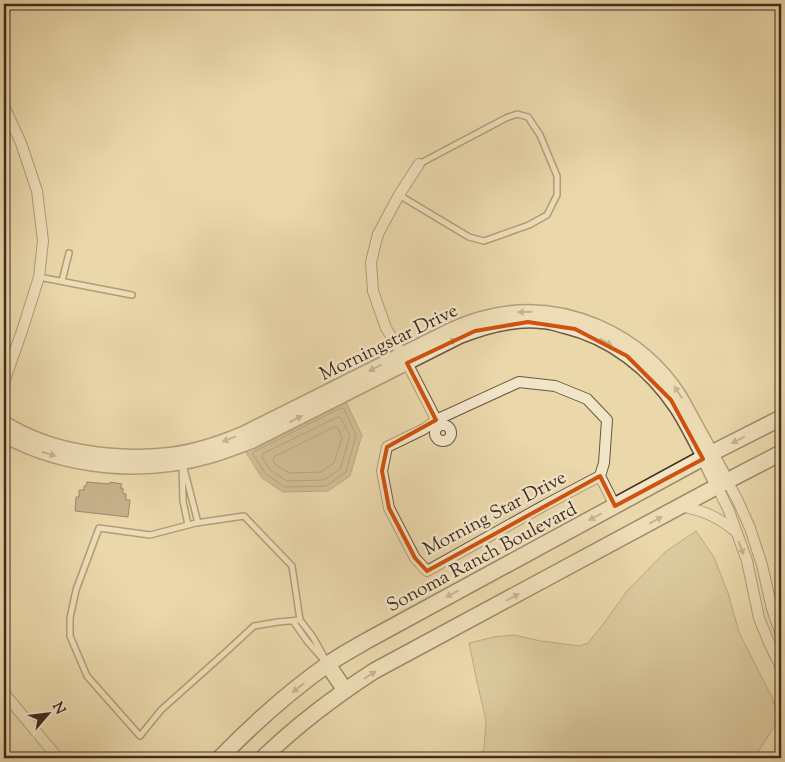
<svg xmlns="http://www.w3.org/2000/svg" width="785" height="762" font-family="'Sorts Mill Goudy',serif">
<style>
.green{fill:#cdba92;stroke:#887358}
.water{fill:#b19d7a;stroke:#857055}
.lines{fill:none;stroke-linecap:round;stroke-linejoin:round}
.shore{stroke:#7a644c;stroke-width:1}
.building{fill:#998567;stroke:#422c1e}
.service-casing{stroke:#6c5741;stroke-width:8}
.minor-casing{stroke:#6c5741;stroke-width:12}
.tertiary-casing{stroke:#6c5741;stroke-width:15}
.secondary-casing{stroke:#422c1e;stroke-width:18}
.service{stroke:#f1e5c8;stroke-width:5}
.minor{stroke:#f1e5c8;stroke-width:10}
.tertiary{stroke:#f1e5c8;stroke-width:12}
.secondary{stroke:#f1e5c8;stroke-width:15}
.oneway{fill:#9a8873}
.marked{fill:none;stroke:#cf520f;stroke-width:4;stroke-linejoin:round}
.labels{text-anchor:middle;stroke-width:5;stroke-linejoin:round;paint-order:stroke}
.street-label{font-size:19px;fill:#422c1e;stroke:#f1e5c8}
</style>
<rect width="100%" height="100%" fill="#ead7aa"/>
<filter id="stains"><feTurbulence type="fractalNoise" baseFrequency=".004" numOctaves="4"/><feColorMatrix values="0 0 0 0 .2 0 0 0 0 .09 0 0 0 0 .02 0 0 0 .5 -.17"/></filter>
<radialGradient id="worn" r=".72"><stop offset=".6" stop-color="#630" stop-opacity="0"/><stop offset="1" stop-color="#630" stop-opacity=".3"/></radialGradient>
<!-- green -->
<path class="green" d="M696 531 714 557 728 593 739 632 757 668 772 697 775 707 777 717 776 724 754 758H478L484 749 486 720 477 682 469 643 494 637 514 635 541 641 580 646 588 643 604 623 627 591 665 552Z"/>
<!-- water -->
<path class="water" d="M345 400 362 435 350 476 328 491 283 492 262 478 245 451Z"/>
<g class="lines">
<!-- shore -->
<path class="shore" d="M341 408 344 409 356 435 346 472 326 486 285 487 266 474 253 455 254 452Z
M338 417 341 418 350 436 340 469 324 480 287 481 270 470 262 457 263 454Z
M335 427 338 428 342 437 334 463 321 472 289 473 276 465 273 460 274 457Z"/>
</g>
<!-- building -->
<path class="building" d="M87 482 110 484V482L122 484 120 488H123V493L126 494V500H130L128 517 75 511 76 497H79V490H84V486H86Z"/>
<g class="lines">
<!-- service casing -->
<g class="service-casing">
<path id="service" d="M399 195 469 237 484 241 529 225 547 215 557 195V176L540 135 528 117 517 114 506 118 419 164
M39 277 132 295
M62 281 69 253
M182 464 183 501 188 525
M184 468 198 523
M300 620 278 622 254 626 227 651 161 710 140 736 87 676 70 636V618L76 590 99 528 150 535 196 523 244 516 292 566 300 620 313 637 327 662
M293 621 307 641 323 659
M779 758 781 750"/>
</g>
<!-- minor casing -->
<g class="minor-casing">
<path id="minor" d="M4 106 21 143 37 191 43 241 39 277 22 331 4 382
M419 164 399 195 378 234 371 262 373 291 386 328 407 363 439 425
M519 382 555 386 587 399 607 420 604 463 600 476 545 505 427 571 415 558 389 508 382 471 387 447 424 429 436 420Z
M435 433a8 8 0 1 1 16 0a8 8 0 1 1-16 0Z
M600 476 615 506
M727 481 737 499 750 528 762 565 772 609 781 635
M717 486 729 511 747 561 759 618 770 645 781 667
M681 506C704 511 716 516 734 530
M4 693 58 758"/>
</g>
<!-- tertiary casing -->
<g class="tertiary-casing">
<path id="tertiary" d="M4 422C51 452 115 460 170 454 195 451 219 443 243 433L449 330C462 324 475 319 489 316 563 298 641 334 681 397L727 481
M4 436C65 469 142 476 209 457 223 453 238 447 252 442L460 337C485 327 515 319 542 322 550 322 557 325 565 327 611 338 650 369 676 408 692 433 704 460 717 486"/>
</g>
<!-- secondary casing -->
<g class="secondary-casing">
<path id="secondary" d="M328 665 345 690
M220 758C254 723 291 690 331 662 343 654 356 647 368 640L712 453 781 418
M263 758C297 725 334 697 374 671L727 481 781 453"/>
</g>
<!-- service -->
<use href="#service" class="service"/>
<!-- minor -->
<use href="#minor" class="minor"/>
<!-- tertiary -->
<use href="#tertiary" class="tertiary"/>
<!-- secondary -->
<use href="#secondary" class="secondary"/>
</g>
<!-- one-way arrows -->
<defs><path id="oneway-solid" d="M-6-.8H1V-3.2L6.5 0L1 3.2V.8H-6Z" transform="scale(1.25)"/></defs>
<g class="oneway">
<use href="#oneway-solid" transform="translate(525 312) rotate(179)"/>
<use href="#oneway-solid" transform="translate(450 342) rotate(-27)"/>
<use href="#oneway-solid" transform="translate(606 342) rotate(30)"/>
<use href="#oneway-solid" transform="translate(375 368) rotate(153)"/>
<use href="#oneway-solid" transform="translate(678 392) rotate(-123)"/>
<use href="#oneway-solid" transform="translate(296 419) rotate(-27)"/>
<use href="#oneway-solid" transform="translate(229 439) rotate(159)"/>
<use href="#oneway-solid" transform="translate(738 440) rotate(153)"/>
<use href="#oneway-solid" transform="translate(49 454) rotate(17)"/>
<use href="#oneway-solid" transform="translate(595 517) rotate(152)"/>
<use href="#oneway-solid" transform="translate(656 520) rotate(-28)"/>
<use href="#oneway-solid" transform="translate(741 548) rotate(69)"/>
<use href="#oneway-solid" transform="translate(452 594) rotate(152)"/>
<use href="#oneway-solid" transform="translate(513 597) rotate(-28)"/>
<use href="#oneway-solid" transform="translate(370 675) rotate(-32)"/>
<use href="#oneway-solid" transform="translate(298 688) rotate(142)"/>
</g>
<!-- marked area -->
<path d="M0 0H785V762H0ZM528 322 575 329 627 356 671 400 703 459 615 506 600 476 427 571 415 558 389 508 382 471 387 447 436 420 407 363 475 331Z" fill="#ead7aa" fill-opacity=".55" fill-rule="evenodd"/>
<path class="marked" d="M528 322 575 329 627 356 671 400 703 459 615 506 600 476 427 571 415 558 389 508 382 471 387 447 436 420 407 363 475 331Z"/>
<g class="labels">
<!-- street labels -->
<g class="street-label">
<text transform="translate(388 341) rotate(-26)" y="7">Morningstar Drive</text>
<text transform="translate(494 512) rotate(-28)" y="7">Morning Star Drive</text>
<text transform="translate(481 556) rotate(-28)" y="7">Sonoma Ranch Boulevard</text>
</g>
</g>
<!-- margin -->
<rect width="785" height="762" fill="none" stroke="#ead7aa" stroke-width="20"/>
<rect x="5" y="5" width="775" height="752" fill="none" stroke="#422c1e" stroke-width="2.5"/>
<rect x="10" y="10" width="765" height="742" fill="none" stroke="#422c1e"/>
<!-- north arrow -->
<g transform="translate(48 714) rotate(62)" stroke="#f1e5c8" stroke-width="4" paint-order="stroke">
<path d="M0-4L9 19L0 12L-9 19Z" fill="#422c1e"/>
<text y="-8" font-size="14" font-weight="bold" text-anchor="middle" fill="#422c1e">N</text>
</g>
<rect width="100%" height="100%" filter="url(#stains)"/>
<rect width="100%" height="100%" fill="url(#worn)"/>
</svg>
